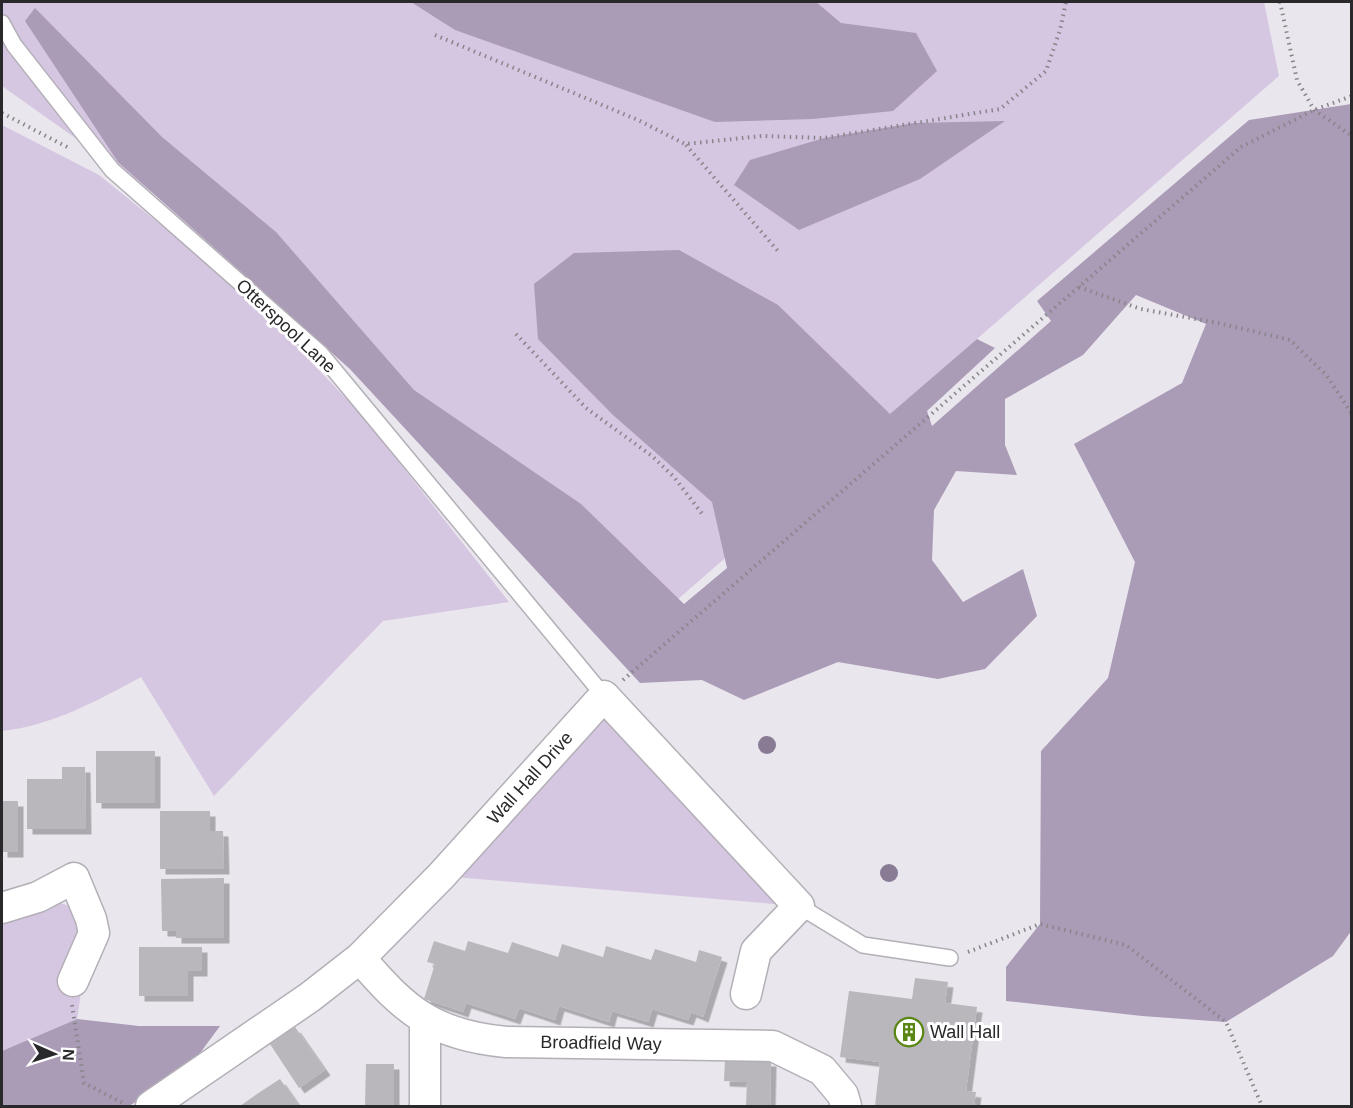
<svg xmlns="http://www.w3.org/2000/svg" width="1353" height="1108" font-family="Helvetica,sans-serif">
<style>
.green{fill:#d5c6e2}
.forest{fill:#aa9bb7}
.building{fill:#b9b6bc;filter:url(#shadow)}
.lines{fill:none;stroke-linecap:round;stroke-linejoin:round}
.lane-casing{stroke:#b3afb6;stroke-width:18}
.street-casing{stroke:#b3afb6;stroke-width:33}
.path{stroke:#88868a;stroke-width:4;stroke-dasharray:1.5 4.5;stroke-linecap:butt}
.lane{stroke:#fff;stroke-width:15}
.street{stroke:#fff;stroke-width:30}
.tree{fill:#8a7b94}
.labels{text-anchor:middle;stroke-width:6;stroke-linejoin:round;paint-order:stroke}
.street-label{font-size:18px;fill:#29282a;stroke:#fff}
.poi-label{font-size:18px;fill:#29282a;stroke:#fff;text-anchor:start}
</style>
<defs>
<filter id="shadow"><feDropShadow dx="5.5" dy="5.5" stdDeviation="0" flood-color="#0004"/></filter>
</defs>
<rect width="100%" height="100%" fill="#eae6ed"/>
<!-- green -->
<path class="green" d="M2 2H1264L1279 76 616 653 350 369 157 196 2 86Z
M2 125 99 175 243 291 361 414 509 602 383 621 214 796 141 677C97 701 51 726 2 731Z
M604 696 799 906 455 877Z
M50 902C62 902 75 906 80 920 88 937 81 999 77 1019L2 1051V920Z"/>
<!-- forest -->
<path class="forest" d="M411 2H816L841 23 916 33 937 71 893 111 813 119 715 122 455 30Z
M35 8 162 137 276 232 414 390 581 504 684 604 727 568 712 502 613 415 538 339 534 284 574 253 679 250 778 305 890 414 977 339 995 348 927 411 932 426 1051 321 1037 301 1249 120 1351 104 1352 930 1333 956 1226 1022 1142 1016 1006 1001V967L1040 924 1041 751 1108 678 1135 562 1074 444 1182 383 1206 324 1136 295 1083 355 1005 399V445L1017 475 956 471 934 510 932 560 963 602 1023 569 1037 616 985 669 938 679 838 662 744 700 702 680 640 683 350 369 118 162 25 21Z
M1005 121 920 179 799 230 734 185 750 160 824 138 914 123Z
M77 1019 139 1026H220L189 1068 129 1106H2V1051Z"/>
<!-- building -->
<path class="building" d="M96 751H155V803H96Z
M62 767H85L86 829H27V779H62Z
M2 801H18V852H2Z
M160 811H210V831H223L224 869H160Z
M224 878V938H176V931H162L161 879Z
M434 941 465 951 468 941 508 953 512 942 558 957 562 944 603 957 606 946 651 960 655 949 696 962 699 950 722 957 703 1017 691 1012 688 1020 652 1009 648 1022 612 1011 609 1022 559 1006 555 1020 519 1008 515 1019 466 1003 463 1012 424 999 435 964 427 962Z
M139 947H202V971H188V996H139Z
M915 978 948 982 945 1003 977 1007 966 1091 976 1092 974 1106H875L880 1062 840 1057 849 991 912 999Z
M295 1027 325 1070 299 1088 270 1044Z
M725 1060 771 1061 770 1106H746L747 1082 724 1081Z
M366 1064H394V1106H365Z
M280 1079 299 1106H240L260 1092Z"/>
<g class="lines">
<!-- lane casing -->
<g class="lane-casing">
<path id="lane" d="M2 23 14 45 112 170 321 354 604 696
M799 906 863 945 950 958"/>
</g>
<!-- street casing -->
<g class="street-casing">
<path id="street" d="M2 908 38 897 74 878 91 919 94 933 73 981
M360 958C406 1012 434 1035 506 1042L773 1046 822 1070 843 1095 846 1106
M151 1106 310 997 360 958 441 876 604 696 799 906 756 951 746 994
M425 1106V1021"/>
</g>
<!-- path -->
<path class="path" d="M1280 2 1297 80 1314 110 1352 136
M435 35 638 120 685 144 762 136 824 138 1000 109 1046 71 1060 30 1066 2
M2 113 69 148
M686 145 778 251
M1079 287 1141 309 1218 323 1290 340 1327 376 1352 414
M516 334 586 408 652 456 674 477 703 515
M623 680 1241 147 1314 110 1352 96
M968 952 1040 924 1126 945 1226 1022 1262 1106
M72 1005 84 1083 125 1104"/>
<!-- lane -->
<use href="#lane" class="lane"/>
<!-- street -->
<use href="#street" class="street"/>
</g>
<!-- trees -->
<g class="tree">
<circle cx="767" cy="745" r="9"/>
<circle cx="889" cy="873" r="9"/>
</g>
<!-- icons -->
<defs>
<g id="building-ring" transform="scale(1.5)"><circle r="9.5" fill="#fff" stroke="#598511" stroke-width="1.5"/><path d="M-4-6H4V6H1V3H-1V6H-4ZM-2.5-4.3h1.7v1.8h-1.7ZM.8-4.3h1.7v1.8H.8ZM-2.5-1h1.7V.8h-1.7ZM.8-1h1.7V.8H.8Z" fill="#598511"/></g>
</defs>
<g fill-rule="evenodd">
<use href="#building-ring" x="909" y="1032"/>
</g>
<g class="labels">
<!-- street labels -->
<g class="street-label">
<text transform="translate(286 326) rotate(43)" y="6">Otterspool Lane</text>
<text transform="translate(530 778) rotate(-48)" y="6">Wall Hall Drive</text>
<text transform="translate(601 1043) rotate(1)" y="6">Broadfield Way</text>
</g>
<!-- poi labels -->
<g class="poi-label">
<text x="930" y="1038">Wall Hall</text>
</g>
</g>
<!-- border -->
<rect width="1353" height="1108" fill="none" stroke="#29282a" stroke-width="6"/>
<!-- north arrow -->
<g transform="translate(54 1054) rotate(93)" stroke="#ffffff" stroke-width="4.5" paint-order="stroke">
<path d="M0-4.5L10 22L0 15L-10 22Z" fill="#29282a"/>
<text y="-9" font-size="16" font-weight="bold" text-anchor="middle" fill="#29282a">N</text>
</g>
</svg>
